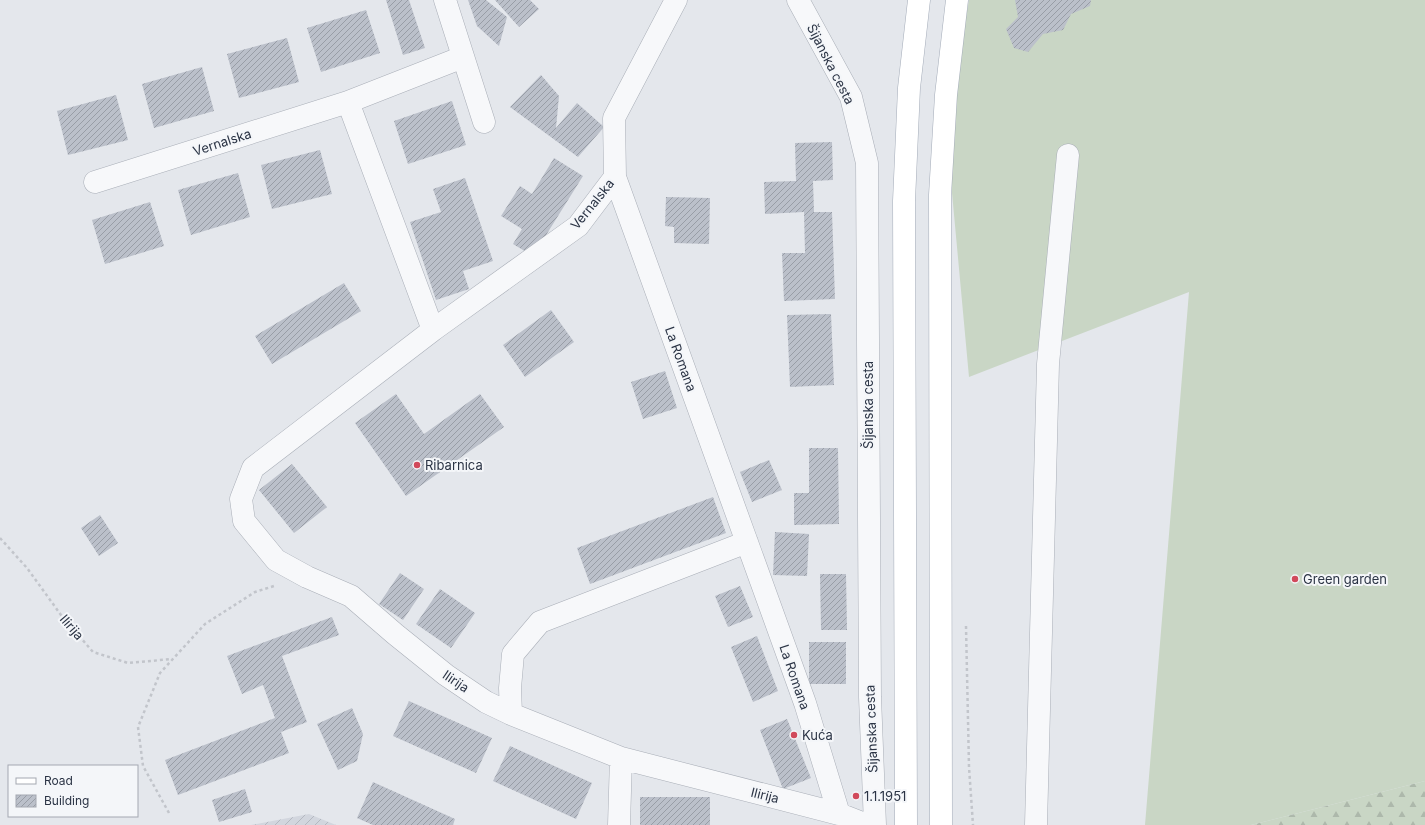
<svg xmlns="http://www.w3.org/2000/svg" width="1425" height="825" font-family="Inter,sans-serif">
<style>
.industrial{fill:url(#industrial-furrows)}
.grass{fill:#c9d6c5}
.forest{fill:url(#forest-firs)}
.building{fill:url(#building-hatch)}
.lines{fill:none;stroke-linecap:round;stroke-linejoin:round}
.minor-casing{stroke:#a9aeb7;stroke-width:23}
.major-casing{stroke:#a3abb8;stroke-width:23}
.path{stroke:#c2c5cb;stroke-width:2.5;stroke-dasharray:3 3;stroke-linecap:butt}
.minor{stroke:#f7f8fa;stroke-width:22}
.major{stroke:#fff;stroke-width:22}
.poi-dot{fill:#d1495b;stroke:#f4f6f9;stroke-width:1.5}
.labels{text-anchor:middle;stroke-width:4;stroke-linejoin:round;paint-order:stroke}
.street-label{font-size:13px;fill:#2b3445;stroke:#f4f6f9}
.poi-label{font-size:13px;fill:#2b3445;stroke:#f4f6f9;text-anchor:start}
</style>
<defs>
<pattern id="industrial-furrows" width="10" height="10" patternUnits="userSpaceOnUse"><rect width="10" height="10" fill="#d2d6de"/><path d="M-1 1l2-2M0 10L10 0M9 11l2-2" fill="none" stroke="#b4b8c0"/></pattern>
<pattern id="forest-firs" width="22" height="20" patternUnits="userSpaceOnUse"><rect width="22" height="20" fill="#c9d6c5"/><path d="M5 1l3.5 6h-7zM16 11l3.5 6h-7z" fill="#adb8ab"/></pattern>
<pattern id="building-hatch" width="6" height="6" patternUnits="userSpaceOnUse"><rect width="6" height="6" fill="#bbc0ca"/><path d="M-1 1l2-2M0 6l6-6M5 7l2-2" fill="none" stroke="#989da6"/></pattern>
</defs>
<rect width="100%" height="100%" fill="#e4e7ec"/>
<!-- industrial -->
<path class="industrial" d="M309 814 336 825H251Z"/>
<!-- grass -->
<path class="grass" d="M969 0H1425V781L1251 825H1145L1189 292 969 377 951 182 954 81Z"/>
<!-- forest -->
<path class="forest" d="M1425 781V825H1251Z"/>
<!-- building -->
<path class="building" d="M386 0H409L425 48 403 55Z
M468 0H486L507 17 499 46 477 26Z
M495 0H530L539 9 519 27Z
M1015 0H1091L1090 6 1071 14 1063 30 1043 34 1028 52 1014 48 1006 29 1018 17Z
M366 10 380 53 321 72 307 28Z
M287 38 299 82 239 98 227 54Z
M202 67 214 111 154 128 142 84Z
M541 75 559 96 556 128 577 103 604 127 578 157 510 107Z
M116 95 128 140 68 155 57 111Z
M452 101 466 145 408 164 394 121Z
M832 142 833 180 813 181 814 212H832L835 299 784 301 782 253H805L804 212 765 214 764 182 796 181 795 143Z
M320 150 332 194 272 209 261 165Z
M554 158 583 176 533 256 513 244 522 229 501 216 520 186 532 194Z
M238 173 250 217 191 235 178 190Z
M465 178 493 261 463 271 469 289 436 300 410 222 441 212 433 189Z
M666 197 710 198 709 244 674 243V227L665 226Z
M150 202 164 246 105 264 92 220Z
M344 283 361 311 272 364 255 336Z
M551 310 574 342 525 377 503 345Z
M831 314 834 385 790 387 787 315Z
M665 371 677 408 643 419 631 382Z
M396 394 424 434 480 394 504 427 406 496 355 423Z
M809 448H838L839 524 794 525V493H809Z
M769 460 782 490 752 502 740 472Z
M292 464 327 507 294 533 259 490Z
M713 497 726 533 590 584 577 548Z
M100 515 118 543 99 556 81 528Z
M775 532 809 534 807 576 773 575Z
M400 573 424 589 403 620 379 604Z
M820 574H846L847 630H821Z
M740 586 753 617 728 627 715 596Z
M440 589 475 613 451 648 416 624Z
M332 617 339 635 282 656 307 722 281 732 289 753 178 795 165 760 275 718 263 685 242 694 227 656Z
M757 636 778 691 753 702 731 647Z
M809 642H846V684H809Z
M409 701 492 738 476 773 393 736Z
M352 708 363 734 357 761 338 770 317 724Z
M787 719 811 778 783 789 760 730Z
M510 746 592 783 576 819 493 781Z
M373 782 455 819 453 825H373L357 818Z
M245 789 252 812 219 822 212 800Z
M640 797H710V825H640Z"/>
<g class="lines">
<!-- minor casing -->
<g class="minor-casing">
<path id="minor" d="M445 0 484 122
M676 0 614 118 615 177 578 226 433 330 253 468 241 499 244 521 276 560 307 577 351 596 395 634 446 675 486 702 511 714 621 758 839 814 867 825
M798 0 851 97 867 163 870 697 875 825
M348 102 433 330
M615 177 805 703 839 814
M95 182 348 102 463 57
M511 714 510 688 513 654 540 622 747 542
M619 825 621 758
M1036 825 1048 364 1068 155"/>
</g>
<!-- major casing -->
<g class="major-casing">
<path id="major" d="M906 825 904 201 909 88 919 0
M941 825 940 195 946 95 957 0"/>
</g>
<!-- path -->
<path class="path" d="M0 538 27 568 61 615 93 652 128 663 172 659
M966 626 969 767 973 825
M169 813 143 766 138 727 160 673 205 624 255 592 274 586"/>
<!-- minor -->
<use href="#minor" class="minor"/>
<!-- major -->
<use href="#major" class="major"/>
</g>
<!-- markers -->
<g class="poi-dot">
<circle cx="417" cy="465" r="4"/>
<circle cx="1295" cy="579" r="4"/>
<circle cx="794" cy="735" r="4"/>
<circle cx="856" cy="796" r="4"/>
</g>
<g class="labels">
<!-- street labels -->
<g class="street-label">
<text transform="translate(831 64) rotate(63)" y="5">Šijanska cesta</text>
<text transform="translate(222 142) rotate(-18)" y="5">Vernalska</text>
<text transform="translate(592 204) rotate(-51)" y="5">Vernalska</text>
<text transform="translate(681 359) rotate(70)" y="5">La Romana</text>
<text transform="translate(868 405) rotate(-90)" y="5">Šijanska cesta</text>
<text transform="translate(72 627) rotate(49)" y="5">Ilirija</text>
<text transform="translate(795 677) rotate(71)" y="5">La Romana</text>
<text transform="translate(456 681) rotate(34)" y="5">Ilirija</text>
<text transform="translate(871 729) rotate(-92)" y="5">Šijanska cesta</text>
<text transform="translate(765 795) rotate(14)" y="5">Ilirija</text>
</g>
<!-- poi labels -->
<g class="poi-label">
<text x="425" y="470">Ribarnica</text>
<text x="1303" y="584">Green garden</text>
<text x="802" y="740">Kuća</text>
<text x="864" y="801">1.1.1951</text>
</g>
</g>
<!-- legend -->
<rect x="8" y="765" width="130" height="52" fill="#f4f6f9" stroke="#a4a8b1"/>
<rect x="16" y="778" width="20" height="6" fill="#ffffff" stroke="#a4a8b1"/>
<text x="44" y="785" font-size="12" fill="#2b3445">Road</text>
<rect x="16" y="795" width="20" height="12" fill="url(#building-hatch)" stroke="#a4a8b1"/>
<text x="44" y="805" font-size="12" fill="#2b3445">Building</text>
</svg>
